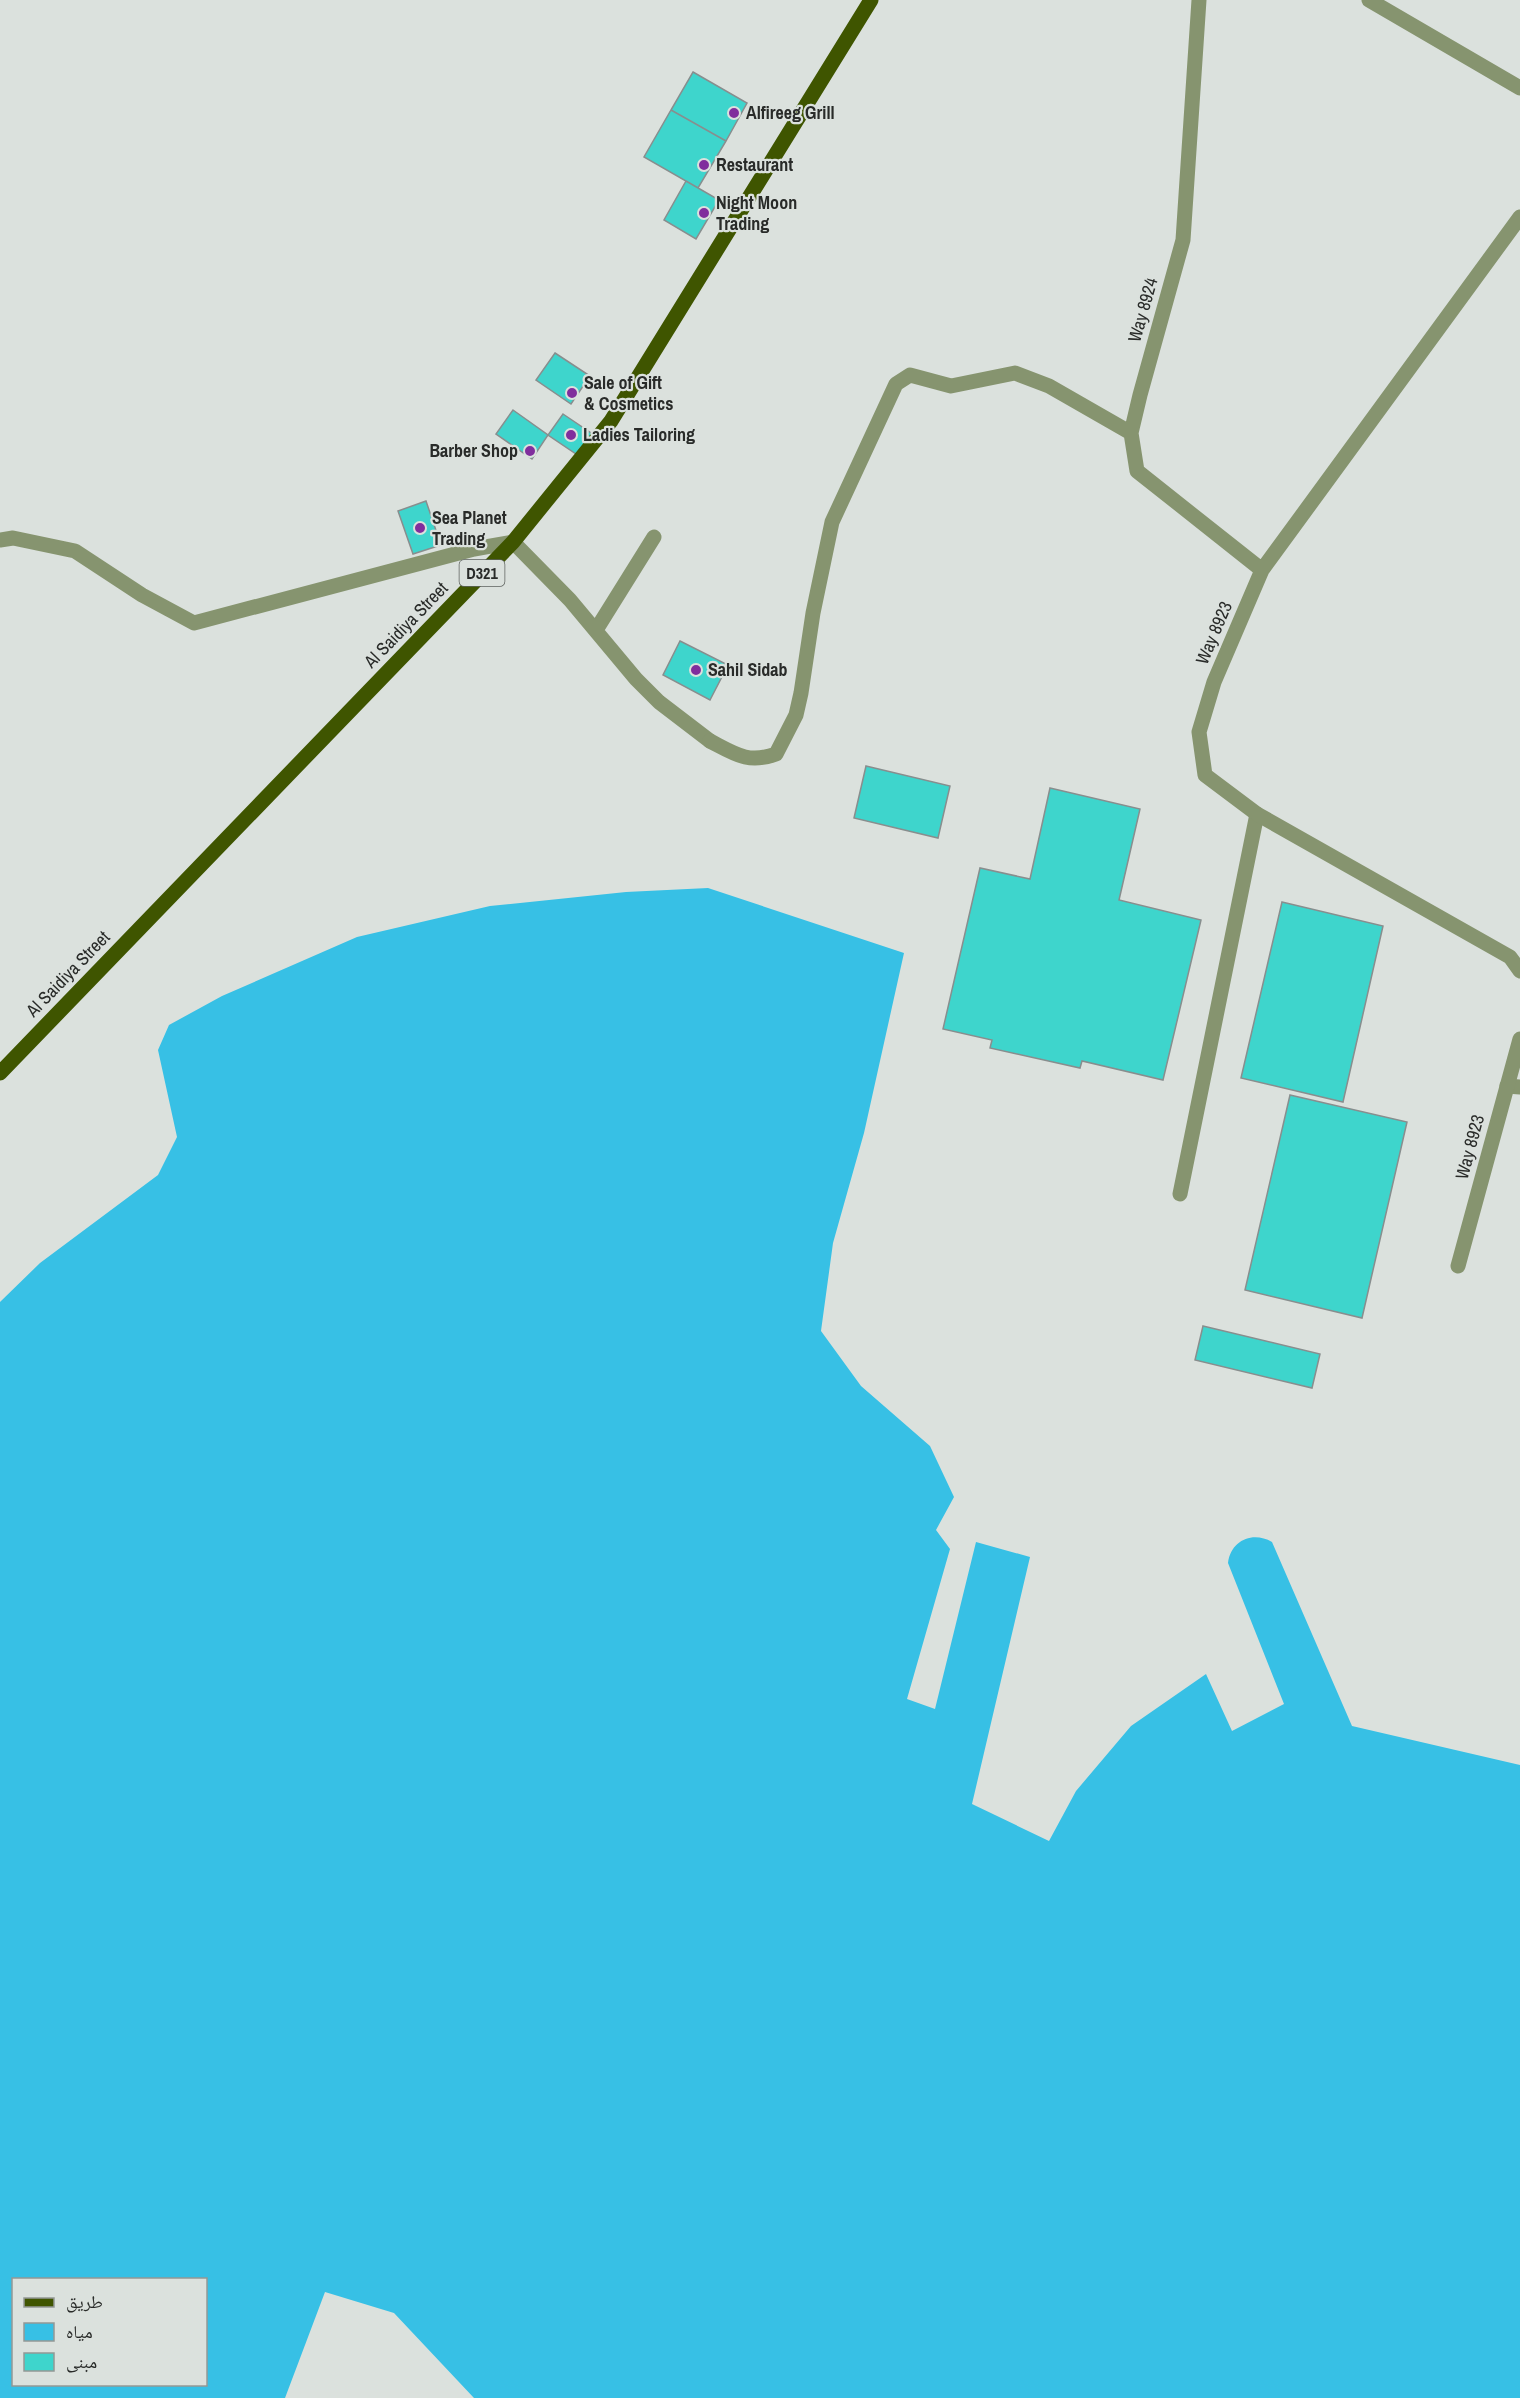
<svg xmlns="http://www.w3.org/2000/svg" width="1520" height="2398" font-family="'Archivo Narrow','Noto Naskh Arabic',sans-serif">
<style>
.water{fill:#37c0e5;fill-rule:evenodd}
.building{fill:#3ed5cc;stroke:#888e8e;stroke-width:1.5}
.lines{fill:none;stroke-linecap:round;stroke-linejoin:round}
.lane{stroke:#86946f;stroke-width:15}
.street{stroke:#86946f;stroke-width:15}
.primary{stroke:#3f5500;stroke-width:15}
.poi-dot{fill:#802e9d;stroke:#dbe1dd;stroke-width:2}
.labels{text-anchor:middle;stroke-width:4.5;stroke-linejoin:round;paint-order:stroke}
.shield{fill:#dbe1dd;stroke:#5e625f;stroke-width:1.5}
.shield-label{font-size:16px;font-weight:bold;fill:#292b29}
.poi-label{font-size:18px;font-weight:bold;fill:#292b29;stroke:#dbe1dd;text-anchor:start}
.street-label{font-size:18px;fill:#292b29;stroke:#dbe1dd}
</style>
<rect width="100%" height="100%" fill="#dbe1dd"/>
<!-- water -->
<path class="water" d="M708 888 904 953 864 1133 833 1243 821 1331 861 1386 930 1446 954 1497 936 1530 950 1549 907 1699 935 1709 976 1542 1030 1557 972 1804 1049 1841 1076 1791 1131 1726 1206 1674 1232 1731 1284 1704 1228 1563C1231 1540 1253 1531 1272 1542L1352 1726 1520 1765V2398H474L394 2313 325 2292 285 2398H0V1302L40 1263 158 1175 177 1137 158 1050 169 1025 222 996 357 937 490 906 626 892ZM14 2280H206V2384H14Z"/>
<!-- building -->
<path class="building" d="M693 72 747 103 726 141 671 110Z
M671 110 726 141 698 188 644 157Z
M686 181 719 200 696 239 664 220Z
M555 353 590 376 571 404 536 380Z
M513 410 548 435 532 459 496 434Z
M563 414 594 435 579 456 548 435Z
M426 501 441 545 413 554 398 511Z
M680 641 728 665 710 700 663 675Z
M866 766 950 786 938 838 854 818Z
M1050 788 1140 809 1119 900 1201 920 1163 1080 1082 1061 1080 1068 990 1048 992 1040 943 1029 980 868 1030 879Z
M1282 902 1383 926 1343 1102 1241 1078Z
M1290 1095 1407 1122 1362 1318 1245 1290Z
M1203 1326 1320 1354 1312 1388 1195 1360Z"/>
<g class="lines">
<!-- lane -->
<path class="lane" d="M513 542 570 600 636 679 659 702 710 741
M596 630 654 537
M1507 1086 1520 1087
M1180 1194 1257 814"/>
<!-- street -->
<path class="street" d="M1199 0 1183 240 1140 395 1131 433 1137 471 1262 570
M1369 0 1520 88
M1520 217 1262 570 1214 682 1199 732 1205 775 1257 814 1510 957 1520 971
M0 540 13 538 75 551 142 595 194 623 474 549 513 542
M710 741C735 754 748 764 776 754L796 715 801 693 813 613 832 522 896 384 910 375 951 386 1015 373 1049 386 1131 433
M1458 1266 1520 1039"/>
<!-- primary -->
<path class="primary" d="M0 1073 513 542 611 421 871 0"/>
</g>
<!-- markers -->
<g class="poi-dot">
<circle cx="734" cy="113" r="6"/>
<circle cx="704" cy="165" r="6"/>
<circle cx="704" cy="213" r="6"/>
<circle cx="572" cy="393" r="6"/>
<circle cx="571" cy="435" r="6"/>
<circle cx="530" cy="451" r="6"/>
<circle cx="420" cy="528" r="6"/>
<circle cx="696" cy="670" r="6"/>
</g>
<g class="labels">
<!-- shield labels -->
<rect class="shield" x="459.5" y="560" width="45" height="26" rx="4.5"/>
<g class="shield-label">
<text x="482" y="579">D321</text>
</g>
<!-- poi labels -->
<g class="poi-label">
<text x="746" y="119">Alfireeg Grill</text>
<text x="716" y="171">Restaurant</text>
<text x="716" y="209">Night Moon<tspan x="716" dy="21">Trading</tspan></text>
<text x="584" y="389">Sale of Gift<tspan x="584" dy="21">&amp; Cosmetics</tspan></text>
<text x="583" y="441">Ladies Tailoring</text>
<text x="518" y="457" text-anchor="end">Barber Shop</text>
<text x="432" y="524">Sea Planet<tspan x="432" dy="21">Trading</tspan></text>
<text x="708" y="676">Sahil Sidab</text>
</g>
<!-- street labels -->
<g class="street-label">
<text transform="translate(1143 310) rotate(-74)" y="6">Way 8924</text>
<text transform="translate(406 625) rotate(-46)" y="6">Al Saidiya Street</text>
<text transform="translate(1214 633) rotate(-67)" y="6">Way 8923</text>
<text transform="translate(68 974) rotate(-46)" y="6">Al Saidiya Street</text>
<text transform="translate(1470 1147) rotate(-75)" y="6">Way 8923</text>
</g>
</g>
<!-- legend -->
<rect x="12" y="2278" width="195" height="108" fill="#dbe1dd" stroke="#949895" stroke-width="1.5"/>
<rect x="24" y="2298" width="30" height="9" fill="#3f5500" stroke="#949895" stroke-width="1.5"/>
<text x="66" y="2308" font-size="18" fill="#292b29">طريق</text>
<rect x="24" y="2323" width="30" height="18" fill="#37c0e5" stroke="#949895" stroke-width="1.5"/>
<text x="66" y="2338" font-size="18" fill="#292b29">مياه</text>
<rect x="24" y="2353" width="30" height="18" fill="#3ed5cc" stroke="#949895" stroke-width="1.5"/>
<text x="66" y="2368" font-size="18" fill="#292b29">مبنى</text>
</svg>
